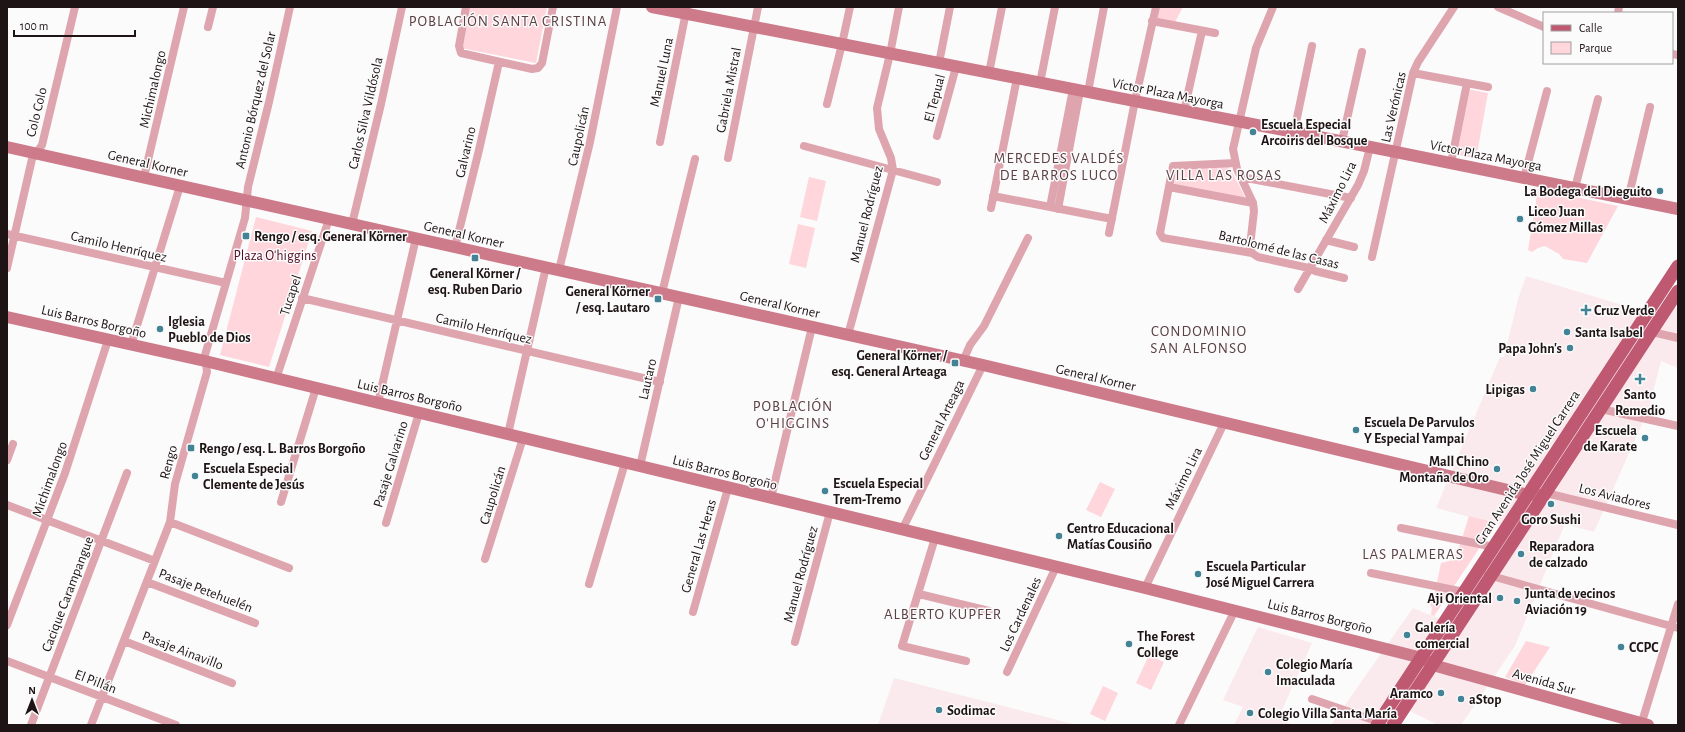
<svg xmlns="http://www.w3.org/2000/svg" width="1685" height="732" font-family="'Alegreya Sans',sans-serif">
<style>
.built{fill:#fbeaed}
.green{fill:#fed6dc}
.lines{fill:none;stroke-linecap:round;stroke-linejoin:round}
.street{stroke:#dfa5af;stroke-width:8}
.secondary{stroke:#cd7a8b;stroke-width:12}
.primary{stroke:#be5971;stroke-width:13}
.poi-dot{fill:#428495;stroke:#fbfbfb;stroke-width:1.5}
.labels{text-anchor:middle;stroke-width:3;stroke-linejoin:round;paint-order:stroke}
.street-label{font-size:14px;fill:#1e1315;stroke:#fbfbfb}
.poi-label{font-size:14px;font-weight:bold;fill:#1e1315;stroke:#fbfbfb;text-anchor:start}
.park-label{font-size:14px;fill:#520d23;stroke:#fbfbfb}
.neighbourhood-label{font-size:15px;letter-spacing:1px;fill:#5b4045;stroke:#fbfbfb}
</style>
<rect width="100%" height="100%" fill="#fbfbfb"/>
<!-- built -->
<path class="built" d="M1526 276 1639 310 1678 308V368L1661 361 1649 408 1594 532 1565 524 1515 646 1461 725H1438L1386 699 1369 725H1331L1413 608 1464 629 1526 532 1436 508 1500 357H1504L1518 299Z
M1258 627 1312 643 1278 719 1293 725H1234L1243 707 1223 700Z
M894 678 1077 725H878Z"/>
<!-- green -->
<path class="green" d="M469 7H547L536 63 461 48Z
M1159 7H1183L1175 22 1157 20Z
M1467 89 1488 93 1476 159 1455 154Z
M1229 166 1246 199 1174 186 1176 168Z
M809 177 826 181 817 221 800 217Z
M1538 189 1618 206 1587 263 1563 259 1559 254 1545 246 1538 248 1532 252 1528 250Z
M256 217 312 231 269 367 220 355Z
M798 224 815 228 806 268 789 264Z
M1100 482 1115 489 1101 517 1086 510Z
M1469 516 1496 523 1434 616 1431 615 1432 607 1430 605 1435 592 1441 563 1453 560 1460 545Z
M1526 641 1550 647 1525 685 1505 677Z
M1149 655 1164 662 1151 690 1136 683Z
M1103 686 1118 693 1105 721 1090 714Z"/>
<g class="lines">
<!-- street -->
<path class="street" d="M466 7 459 46 461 53 532 69 538 68 542 63 553 7
M1498 7 1544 27
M1618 13 1619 7
M1152 21 1215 33
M208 27 213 7
M1672 54 1678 55
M939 63 950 7
M989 73 1002 7
M1413 73 1488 87
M1040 83 1055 7
M1088 92 1104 7
M827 104 842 44 850 7
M1184 111 1202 31
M1294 132 1312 46
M937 136 956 67
M1342 141 1362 52
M660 142 687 7
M804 146 937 182
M728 158 758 7
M1235 163 1173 166 1160 233 1163 238 1252 253 1258 257 1309 268 1315 271 1344 278
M1451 163 1467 83
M144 177 184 7
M1241 177 1351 198
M1524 178 1547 91
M1169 187 1253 203
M1575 188 1598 99
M993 196 1112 219
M1628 199 1650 107
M1050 207 1073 89
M991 208 1017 78
M1058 209 1080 91
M352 224 381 104 402 7
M1109 233 1135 101 1156 7
M7 234 226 283
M1326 240 1354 247
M455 247 479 150 499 62
M1252 253 1250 246 1254 211 1253 203 1237 169 1233 149 1256 48 1273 7
M1372 257 1413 73 1418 62 1454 7
M7 268 32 159 42 145 75 7
M559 270 590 142 617 7
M1298 289 1358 185 1364 171 1370 147
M662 293 695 159
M302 298 660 382
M1652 332 1678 338
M848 335 893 170 891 158 879 129 877 108 890 54 899 7
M131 345 180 186
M963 361 970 345 984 326 1028 238
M276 379 329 219
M378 403 416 238
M1601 409 1678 426
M508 434 546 267
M7 460 13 444
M640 466 679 297
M1546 493 1678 525
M771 498 812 327
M281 502 316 388
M7 505 155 561
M170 522 289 568
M386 523 419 413
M1401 528 1494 547
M902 530 983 365
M935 538 902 646 966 661
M485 559 523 438
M1371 573 1464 592
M1488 575 1678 628
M147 582 255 623
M589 584 625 463
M1145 588 1224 423
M919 594 989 611
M693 612 728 488
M7 625 65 473 108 340
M124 641 232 683
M795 642 830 512
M7 661 176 725
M1007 672 1056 567
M1312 699 1379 722
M31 725 127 473
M91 725 170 522 175 484 207 372 205 355 245 218 248 187 269 102 290 7
M1179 725 1235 610
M1641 725 1678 604"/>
<!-- secondary -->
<path class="secondary" d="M652 7 1396 152 1678 209
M7 147 983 365 1528 495 1536 494
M7 317 205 361 1145 588 1422 658 1433 665 1447 669 1648 725"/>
<!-- primary -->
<path class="primary" d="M1377 725 1678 266
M1393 725 1678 291"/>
</g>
<!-- markers -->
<g class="poi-dot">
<circle cx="1253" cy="132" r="4"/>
<circle cx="1660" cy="191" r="4"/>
<circle cx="1520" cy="219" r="4"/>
<rect x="242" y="232" width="8" height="8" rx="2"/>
<rect x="471" y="254" width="8" height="8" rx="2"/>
<rect x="654" y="295" width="8" height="8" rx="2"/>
<path d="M1584 304h4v4h4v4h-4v4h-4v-4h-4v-4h4z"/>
<circle cx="160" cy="329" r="4"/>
<circle cx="1567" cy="332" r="4"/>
<circle cx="1570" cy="348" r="4"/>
<rect x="951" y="359" width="8" height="8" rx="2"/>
<path d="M1638 373h4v4h4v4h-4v4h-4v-4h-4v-4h4z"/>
<circle cx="1533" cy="389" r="4"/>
<circle cx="1356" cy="430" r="4"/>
<circle cx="1645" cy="438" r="4"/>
<rect x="187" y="444" width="8" height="8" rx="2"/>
<circle cx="1497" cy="469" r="4"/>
<circle cx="195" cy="476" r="4"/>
<circle cx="825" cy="491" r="4"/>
<circle cx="1551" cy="504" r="4"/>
<circle cx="1059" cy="536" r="4"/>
<circle cx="1521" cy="554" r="4"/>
<circle cx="1198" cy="574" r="4"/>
<circle cx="1500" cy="598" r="4"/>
<circle cx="1517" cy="601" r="4"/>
<circle cx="1407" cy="635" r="4"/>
<circle cx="1129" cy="644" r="4"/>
<circle cx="1621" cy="647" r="4"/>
<circle cx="1268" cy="672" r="4"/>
<circle cx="1441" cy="693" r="4"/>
<circle cx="1461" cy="699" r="4"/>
<circle cx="939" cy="710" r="4"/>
<circle cx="1250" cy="713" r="4"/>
</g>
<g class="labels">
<!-- street labels -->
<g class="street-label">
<text transform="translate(661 72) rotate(-78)" y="5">Manuel Luna</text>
<text transform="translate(152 89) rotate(-77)" y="5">Michimalongo</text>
<text transform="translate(728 90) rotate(-79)" y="5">Gabriela Mistral</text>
<text transform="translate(1168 93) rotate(11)" y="5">Víctor Plaza Mayorga</text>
<text transform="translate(934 98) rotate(-75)" y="5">El Tepual</text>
<text transform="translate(255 100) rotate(-77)" y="5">Antonio Bórquez del Solar</text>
<text transform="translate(1393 107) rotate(-77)" y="5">Las Verónicas</text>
<text transform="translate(36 112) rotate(-76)" y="5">Colo Colo</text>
<text transform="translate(365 113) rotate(-77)" y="5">Carlos Silva Vildósola</text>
<text transform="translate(578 136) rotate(-78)" y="5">Caupolicán</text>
<text transform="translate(465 152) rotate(-77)" y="5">Galvarino</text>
<text transform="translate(1486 155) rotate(11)" y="5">Víctor Plaza Mayorga</text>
<text transform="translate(148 163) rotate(13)" y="5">General Korner</text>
<text transform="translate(1337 192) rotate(-63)" y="5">Máximo Lira</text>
<text transform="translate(866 214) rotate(-76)" y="5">Manuel Rodríguez</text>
<text transform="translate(464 234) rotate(13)" y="5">General Korner</text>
<text transform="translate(119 246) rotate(13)" y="5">Camilo Henríquez</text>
<text transform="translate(1279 249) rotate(14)" y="5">Bartolomé de las Casas</text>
<text transform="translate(290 295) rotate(-72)" y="5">Tucapel</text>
<text transform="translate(780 304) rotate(13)" y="5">General Korner</text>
<text transform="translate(94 321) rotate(13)" y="5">Luis Barros Borgoño</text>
<text transform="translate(484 328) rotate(13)" y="5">Camilo Henríquez</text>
<text transform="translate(1096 377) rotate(13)" y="5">General Korner</text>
<text transform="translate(647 379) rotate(-77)" y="5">Lautaro</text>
<text transform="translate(410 395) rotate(13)" y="5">Luis Barros Borgoño</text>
<text transform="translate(941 420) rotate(-64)" y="5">General Arteaga</text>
<text transform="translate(168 462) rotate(-75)" y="5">Rengo</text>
<text transform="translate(390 464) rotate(-73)" y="5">Pasaje Galvarino</text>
<text transform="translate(1527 467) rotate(-57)" y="5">Gran Avenida José Miguel Carrera</text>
<text transform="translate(725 472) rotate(14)" y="5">Luis Barros Borgoño</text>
<text transform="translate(1183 478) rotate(-64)" y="5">Máximo Lira</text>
<text transform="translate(49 479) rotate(-70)" y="5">Michimalongo</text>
<text transform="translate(492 495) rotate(-73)" y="5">Caupolicán</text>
<text transform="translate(1615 496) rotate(14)" y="5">Los Aviadores</text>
<text transform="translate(698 546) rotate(-74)" y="5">General Las Heras</text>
<text transform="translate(800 574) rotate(-75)" y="5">Manuel Rodríguez</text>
<text transform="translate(206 590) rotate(21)" y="5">Pasaje Petehuelén</text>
<text transform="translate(67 594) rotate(-69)" y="5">Cacique Carampangue</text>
<text transform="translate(1020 614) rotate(-65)" y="5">Los Cardenales</text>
<text transform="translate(1320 616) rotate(14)" y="5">Luis Barros Borgoño</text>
<text transform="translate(183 650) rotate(21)" y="5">Pasaje Ainavillo</text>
<text transform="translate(96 681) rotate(21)" y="5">El Pillán</text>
<text transform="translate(1544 681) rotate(16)" y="5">Avenida Sur</text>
</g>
<!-- poi labels -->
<g class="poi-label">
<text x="1261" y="129">Escuela Especial<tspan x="1261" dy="16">Arcoiris del Bosque</tspan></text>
<text x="1652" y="196" text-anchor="end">La Bodega del Dieguito</text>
<text x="1528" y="216">Liceo Juan<tspan x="1528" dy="16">Gómez Millas</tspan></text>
<text x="254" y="241">Rengo / esq. General Körner</text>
<text x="475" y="278" text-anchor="middle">General Körner /<tspan x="475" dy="16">esq. Ruben Dario</tspan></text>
<text x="650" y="296" text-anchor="end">General Körner<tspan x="650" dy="16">/ esq. Lautaro</tspan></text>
<text x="1594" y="315">Cruz Verde</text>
<text x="168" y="326">Iglesia<tspan x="168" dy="16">Pueblo de Dios</tspan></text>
<text x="1575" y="337">Santa Isabel</text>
<text x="1562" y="353" text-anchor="end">Papa John's</text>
<text x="947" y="360" text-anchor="end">General Körner /<tspan x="947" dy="16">esq. General Arteaga</tspan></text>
<text x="1525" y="394" text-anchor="end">Lipigas</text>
<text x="1640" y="399" text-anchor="middle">Santo<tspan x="1640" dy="16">Remedio</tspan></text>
<text x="1364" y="427">Escuela De Parvulos<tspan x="1364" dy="16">Y Especial Yampai</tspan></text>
<text x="1637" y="435" text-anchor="end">Escuela<tspan x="1637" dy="16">de Karate</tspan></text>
<text x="199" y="453">Rengo / esq. L. Barros Borgoño</text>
<text x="1489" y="466" text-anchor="end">Mall Chino<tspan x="1489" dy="16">Montaña de Oro</tspan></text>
<text x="203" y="473">Escuela Especial<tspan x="203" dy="16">Clemente de Jesús</tspan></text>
<text x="833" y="488">Escuela Especial<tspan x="833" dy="16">Trem-Tremo</tspan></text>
<text x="1551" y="524" text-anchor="middle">Goro Sushi</text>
<text x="1067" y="533">Centro Educacional<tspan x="1067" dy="16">Matías Cousiño</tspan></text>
<text x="1529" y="551">Reparadora<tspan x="1529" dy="16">de calzado</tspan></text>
<text x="1206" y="571">Escuela Particular<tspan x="1206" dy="16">José Miguel Carrera</tspan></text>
<text x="1525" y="598">Junta de vecinos<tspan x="1525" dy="16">Aviación 19</tspan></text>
<text x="1492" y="603" text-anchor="end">Aji Oriental</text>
<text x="1415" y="632">Galería<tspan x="1415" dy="16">comercial</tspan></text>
<text x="1137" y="641">The Forest<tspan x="1137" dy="16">College</tspan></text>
<text x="1629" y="652">CCPC</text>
<text x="1276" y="669">Colegio María<tspan x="1276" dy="16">Imaculada</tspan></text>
<text x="1433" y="698" text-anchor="end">Aramco</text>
<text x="1469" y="704">aStop</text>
<text x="947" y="715">Sodimac</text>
<text x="1258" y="718">Colegio Villa Santa María</text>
</g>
<!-- park labels -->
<g class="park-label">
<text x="275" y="260">Plaza O'higgins</text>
</g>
<!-- neighbourhood labels -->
<g class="neighbourhood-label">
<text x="508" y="26">POBLACIÓN SANTA CRISTINA</text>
<text x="1059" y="163">MERCEDES VALDÉS<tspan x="1059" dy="17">DE BARROS LUCO</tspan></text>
<text x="1224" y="180">VILLA LAS ROSAS</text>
<text x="1199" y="336">CONDOMINIO<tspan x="1199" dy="17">SAN ALFONSO</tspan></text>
<text x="793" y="411">POBLACIÓN<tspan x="793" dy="17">O'HIGGINS</tspan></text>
<text x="1413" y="559">LAS PALMERAS</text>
<text x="943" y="619">ALBERTO KUPFER</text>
</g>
</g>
<!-- border -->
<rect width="1685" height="732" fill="none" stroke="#1e1315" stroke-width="16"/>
<!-- legend -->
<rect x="1543" y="12" width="130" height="52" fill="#fbfbfb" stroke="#a39e9f"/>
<rect x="1551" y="25" width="20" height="6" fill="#be5971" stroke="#a39e9f"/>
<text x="1579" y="32" font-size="12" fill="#1e1315">Calle</text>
<rect x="1551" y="42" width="20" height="12" fill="#fed6dc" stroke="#a39e9f"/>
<text x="1579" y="52" font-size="12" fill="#1e1315">Parque</text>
<!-- north arrow -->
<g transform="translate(32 700)" stroke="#fbfbfb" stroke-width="3" paint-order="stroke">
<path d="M0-3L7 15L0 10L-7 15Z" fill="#1e1315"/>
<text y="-6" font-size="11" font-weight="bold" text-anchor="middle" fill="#1e1315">N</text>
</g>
<!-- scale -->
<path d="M14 30v6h121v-6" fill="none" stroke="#1e1315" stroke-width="2"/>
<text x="20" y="30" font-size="12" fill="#1e1315" stroke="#fbfbfb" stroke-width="3" paint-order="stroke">100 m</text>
</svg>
